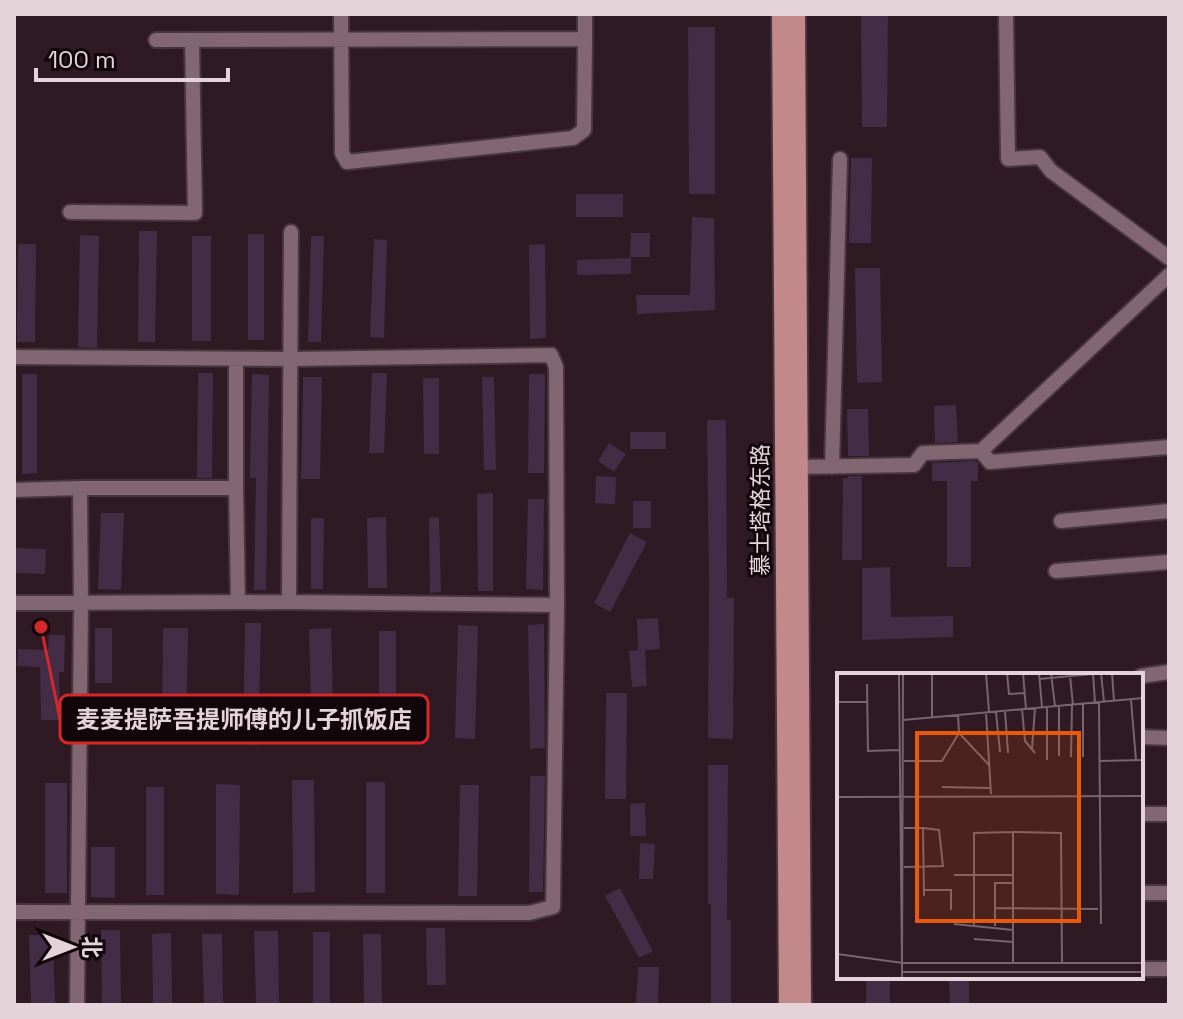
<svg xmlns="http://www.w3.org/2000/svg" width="1183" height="1019" font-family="'Space Grotesk','Noto Sans SC',sans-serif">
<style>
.building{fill:#432d46}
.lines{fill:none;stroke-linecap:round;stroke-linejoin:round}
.minor-casing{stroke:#47363d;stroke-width:18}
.major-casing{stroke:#47363d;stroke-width:22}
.minor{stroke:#826671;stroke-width:14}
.major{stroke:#c3888a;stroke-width:18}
.labels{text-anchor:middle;stroke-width:6;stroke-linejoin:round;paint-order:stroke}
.street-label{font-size:22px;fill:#e4d4da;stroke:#11070b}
.inset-road{fill:none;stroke:#77646c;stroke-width:2}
.view{fill:#e8590c;fill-opacity:0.15;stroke:#e8590c;stroke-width:4}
.inset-edge{fill:none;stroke:#e4d4da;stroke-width:4}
.leader{fill:none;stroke:#d62828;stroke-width:3}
.callout-dot{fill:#d62828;stroke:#11070b;stroke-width:3}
.callout{fill:#11070b;stroke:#d62828;stroke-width:3}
.callout-label{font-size:24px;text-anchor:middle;font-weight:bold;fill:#e4d4da}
</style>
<rect width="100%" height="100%" fill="#2f1922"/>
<!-- building -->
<path class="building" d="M861 14H888L887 127H862Z
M688 27H715V194H689Z
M851 158H872L871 243H849Z
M576 194H623V217H576Z
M692 217 714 218 715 310 637 314 636 295H690Z
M139 231H157L155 342H138Z
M631 233H650V257H630Z
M248 234H264V340H248Z
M80 235 99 236 97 348 78 347Z
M192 236H211V341H192Z
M311 236H324L321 342H308Z
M374 239 387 240 384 338 370 337Z
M18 244H36L35 342H17Z
M545 244 546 338 530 339 529 245Z
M631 258V274L577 275V260Z
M855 268H880L882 382 857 383Z
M198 373H213L212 478H197Z
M372 373H387L384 453H369Z
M22 374H37V473L22 474Z
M252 374 269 375 266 590H254L256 478H250Z
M529 374H545L544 473H528Z
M303 377H322L320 479H301Z
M482 377H494L496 470H484Z
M423 378H439V454H424Z
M956 405 958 442 935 443 934 406Z
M847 409H868L869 456H848Z
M707 420H726L727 598H734L733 739 708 738 709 582Z
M630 432H666V449H630Z
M609 443 626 454 614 472 598 461Z
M976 461 978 463V481H971V567H947V481H932V463Z
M596 476 616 477 615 504 595 503Z
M848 476H862V560H842L843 478H848Z
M493 493V591H478L477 494Z
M528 499H544L543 590 526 589Z
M633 501H651V528H633Z
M101 513H124L121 590 98 589Z
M386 517 387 588H368L367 518Z
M439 517 441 592 430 593 429 518Z
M311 518H324L323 589H311Z
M630 533 647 542 610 612 594 603Z
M14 548 46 549 45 574 14 573Z
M890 567 891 617 953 616V637L862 640V568Z
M658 618 660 649 645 650 647 686 632 687 629 651 638 650 637 619Z
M245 623H261L258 745 243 744Z
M544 624 545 748 530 749 528 625Z
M458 625 478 626 475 739 455 738Z
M95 628H112V683H95Z
M163 628H188L186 743 162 742Z
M331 628 334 740 312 741 309 629Z
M379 631H396V742L379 741Z
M49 635H65L64 672H59L60 720H41L40 667 17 666 18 649 48 650Z
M606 693H627L626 799H605Z
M708 765H728L727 920H731V1005H711V904H708Z
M530 776H545L543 892H529Z
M292 780H314L315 892 293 893Z
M366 782H385V893H366Z
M45 783H67V893H45Z
M216 784 240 785 239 895 216 894Z
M460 785H479L477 896H458Z
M146 787H164V895H146Z
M645 803 646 836H630V804Z
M640 843 655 844 653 879H639Z
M91 847H115V898L91 897Z
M620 888 653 951 639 958 605 896Z
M426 928H445L446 985H427Z
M101 930H120L121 1005H102Z
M254 931H278L279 1005H256Z
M313 932H330V1005H313Z
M171 933 172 1005H153L152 934Z
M202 934H222L223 1005H204Z
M363 934H381L382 1005H364Z
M29 935H53L55 1005H31Z
M638 967H659L658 1005H636Z
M866 977H890V1005H866Z
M949 977H969V1005H950Z"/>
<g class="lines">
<!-- minor casing -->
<g class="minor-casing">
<path id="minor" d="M341 14 342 153 347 162 573 138 584 130 585 39
M1006 14 1008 159 1040 157 1051 171 1169 258
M156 40 585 39V14
M70 212 195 213 192 40
M14 357 291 359 551 355 556 367 557 605 289 602 14 603
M236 359V488
M981 451 1169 275
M798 467 914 465 923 453 981 451 990 462 1169 447
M832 467 840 159
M80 488H236L238 602
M14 490 80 488 81 603 77 1005
M1061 521 1169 511
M1056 571 1169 562
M289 602 291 232
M1141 676 1169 672
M1141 737 1169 738
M1141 814H1169
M1141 893H1169
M14 912 529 913 553 907 557 605
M1141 969H1169"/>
</g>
<!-- major casing -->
<g class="major-casing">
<path id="major" d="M781 14 788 1005
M796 14 802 1005"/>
</g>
<!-- minor -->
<use href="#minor" class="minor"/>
<!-- major -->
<use href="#major" class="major"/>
</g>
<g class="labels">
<!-- street labels -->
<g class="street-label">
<text transform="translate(760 510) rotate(-90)" y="8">慕士塔格东路</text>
</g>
</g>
<!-- overview -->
<g transform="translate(837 673)">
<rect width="306" height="306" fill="#2f1922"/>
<path class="inset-road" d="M62 0 65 293M95 0V44M149 0 152 39M170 0 172 21 188 20M186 0 189 36M202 0 205 34M214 0 218 33M256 0 258 30M264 0 267 29M275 0 277 28M233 3 236 32M202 6 256 1M30 11 31 78 62 77M294 27 299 87M0 29H30M262 29 264 251M246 31V84M222 33V83M185 36 188 68 198 80M168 38 171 80M149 39 154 121M159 39 163 79M121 42 122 60 152 92M66 47 306 25M195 76 198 35M234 84 235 32M210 87V34M67 88H105L122 60M262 88 306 87M105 114 154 115M0 124 306 123M67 155H86L87 223M176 159 224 160 225 289M67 194 106 193 102 157 86 155M117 202H176M87 217H114V237M158 235V210H176M117 251 176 257M137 252V160L176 159V290M158 253V235L261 236M137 266 176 269M0 281 66 290H306M65 299H306M65 306 66 0"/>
<path class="view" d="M80 60H242V248H80Z"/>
<rect width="306" height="306" class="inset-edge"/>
</g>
<!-- callouts -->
<path class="leader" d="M41 627L60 719"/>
<circle class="callout-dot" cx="41" cy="627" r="8"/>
<rect class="callout" x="60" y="695" width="368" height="48" rx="8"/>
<g class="callout-label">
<text x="244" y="728">麦麦提萨吾提师傅的儿子抓饭店</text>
</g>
<!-- border -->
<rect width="1183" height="1019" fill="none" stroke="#e4d4da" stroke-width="32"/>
<!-- north arrow -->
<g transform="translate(72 947) rotate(90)" stroke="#11070b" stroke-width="6" paint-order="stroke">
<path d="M0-6L14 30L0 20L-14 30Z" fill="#e4d4da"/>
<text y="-12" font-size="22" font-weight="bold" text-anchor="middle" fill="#e4d4da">北</text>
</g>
<!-- scale -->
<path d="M36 68v12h192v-12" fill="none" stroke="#e4d4da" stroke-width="4"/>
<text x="48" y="68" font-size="24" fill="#e4d4da" stroke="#11070b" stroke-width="6" paint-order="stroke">100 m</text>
</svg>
